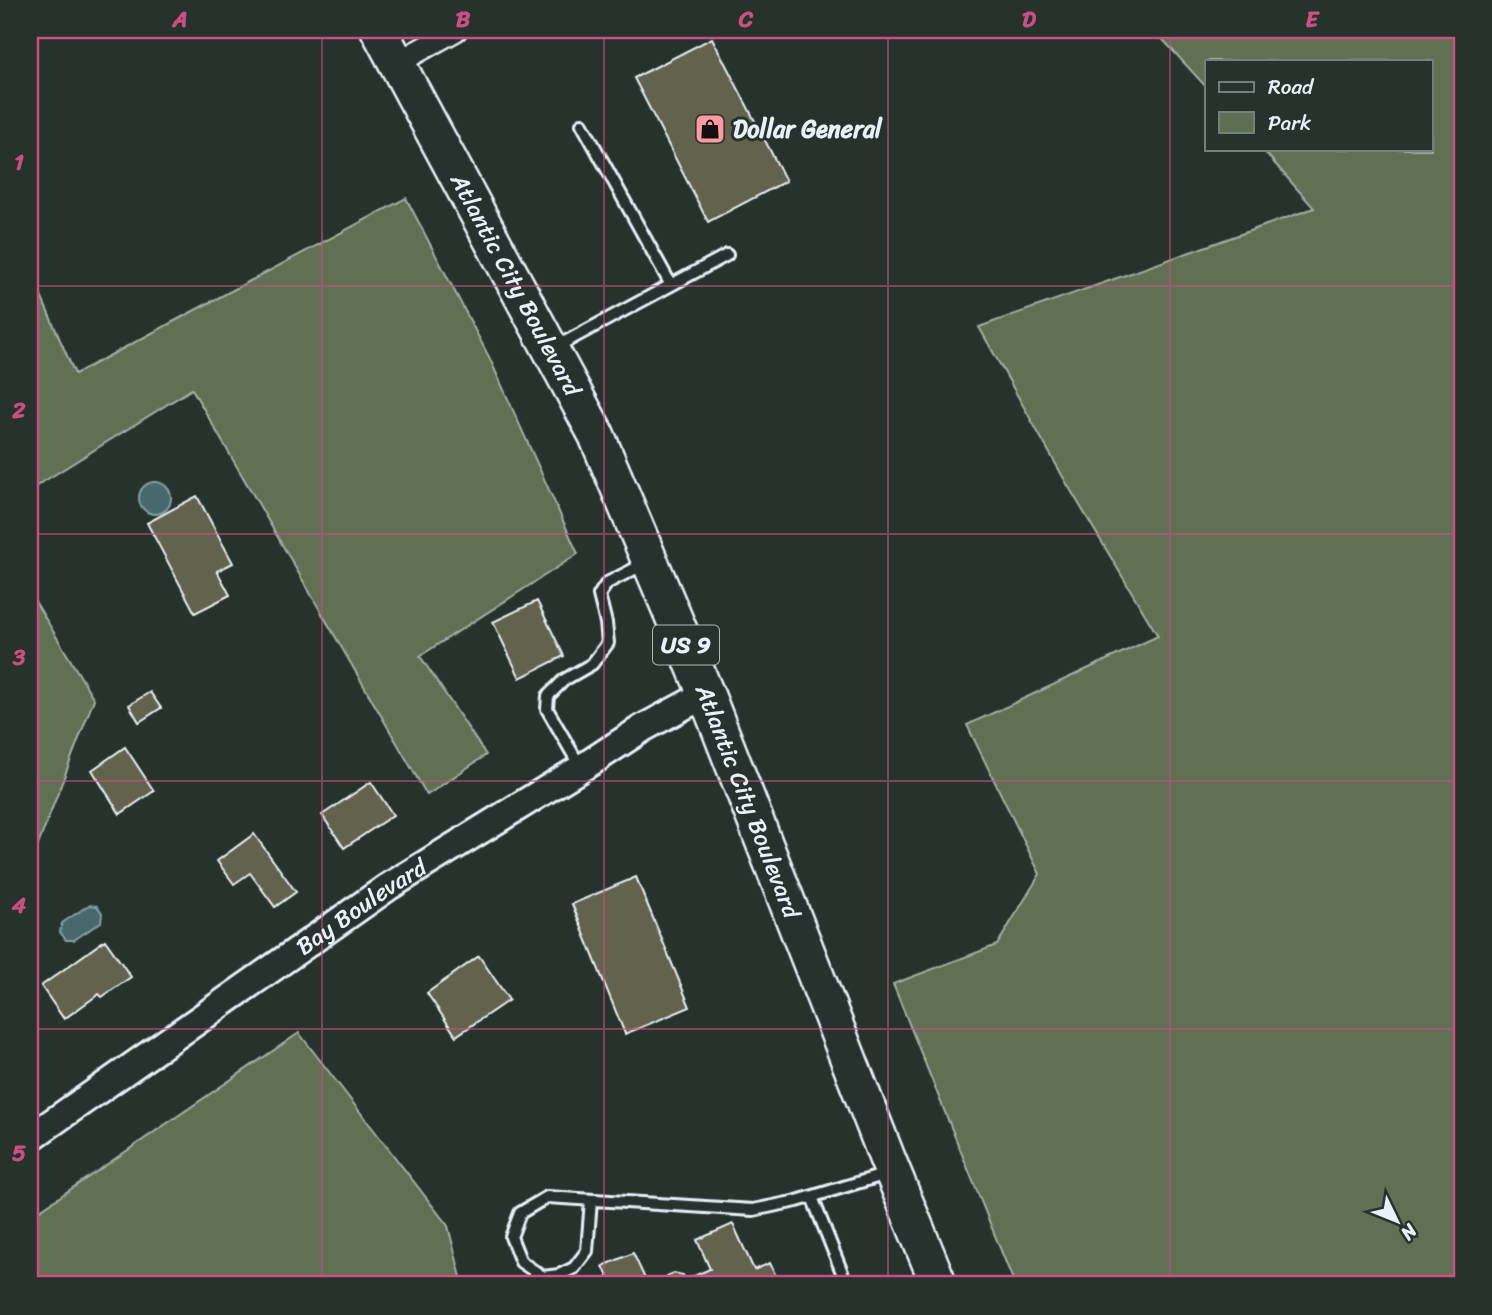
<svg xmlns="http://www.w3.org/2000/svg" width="1492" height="1315" font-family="Sriracha,sans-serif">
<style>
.green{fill:#5e7053;stroke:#a3b0a6;stroke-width:2}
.water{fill:#46686c;stroke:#879fa4;stroke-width:2}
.building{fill:#64624e;stroke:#e8f1f8;stroke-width:2}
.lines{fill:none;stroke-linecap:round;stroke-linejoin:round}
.service-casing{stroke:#e8f1f8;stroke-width:16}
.minor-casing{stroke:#e8f1f8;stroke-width:26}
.tertiary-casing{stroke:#e8f1f8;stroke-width:32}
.trunk-casing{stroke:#e8f1f8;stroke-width:40}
.service{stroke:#26332d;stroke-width:10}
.minor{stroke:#26332d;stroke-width:21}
.tertiary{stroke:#26332d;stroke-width:26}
.trunk{stroke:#26332d;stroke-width:35}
.grid{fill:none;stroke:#cc4e82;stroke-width:2;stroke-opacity:0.55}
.labels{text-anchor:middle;stroke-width:6;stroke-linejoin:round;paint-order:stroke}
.shield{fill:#26332d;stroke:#aeb8bb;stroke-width:2}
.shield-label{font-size:23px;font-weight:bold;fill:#e8f1f8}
.poi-label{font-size:24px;font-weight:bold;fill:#e8f1f8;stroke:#26332d;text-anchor:start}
.street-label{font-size:24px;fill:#e8f1f8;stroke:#26332d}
.neatline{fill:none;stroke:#cc4e82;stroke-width:2.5}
.grid-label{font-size:23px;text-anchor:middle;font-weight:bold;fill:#cc4e82}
</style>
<rect width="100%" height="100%" fill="#26332d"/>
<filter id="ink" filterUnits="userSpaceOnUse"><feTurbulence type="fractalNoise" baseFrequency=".0143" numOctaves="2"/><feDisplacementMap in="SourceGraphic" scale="14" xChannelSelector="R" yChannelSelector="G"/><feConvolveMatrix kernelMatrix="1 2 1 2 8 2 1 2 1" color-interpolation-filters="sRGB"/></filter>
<g filter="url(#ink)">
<!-- green -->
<path class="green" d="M1154 30H1462V1260L1447 1285H1015L893 984 997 945 1040 874 967 725 1158 636 1067 484 979 327 1314 208 1262 149H1431V61H1207V88Z
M406 198 489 357 578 554 420 656 486 755 427 795 192 389 30 490V271L75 374Z
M30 593 94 699 30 866Z
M299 1033 448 1226 463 1285H30V1217Z"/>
<!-- water -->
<path class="water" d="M139 498a16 16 0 1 1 32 0a16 16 0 1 1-32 0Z
M89 905 97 906 102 913 101 922 74 940H66L60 932 62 923Z"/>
<!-- building -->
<path class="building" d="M712 38 786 181 708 222 634 78Z
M197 496 233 563 217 571 230 595 195 613 147 523Z
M537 601 564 656 520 678 493 622Z
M150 692 161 708 139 722 129 705Z
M125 747 154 791 120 814 92 770Z
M371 782 393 815 344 848 322 815Z
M254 834 296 892 275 907 250 873 234 884 217 861Z
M636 877 690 1007 625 1034 572 904Z
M105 940 131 977 102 997 99 994 64 1019 41 986Z
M479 956 509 1000 456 1036 427 993Z
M733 1224 754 1270 770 1263 780 1285H662L667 1276 674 1273 683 1275 685 1280 710 1269 697 1240Z
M633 1253 648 1285H612L603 1266Z"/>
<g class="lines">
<!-- service casing -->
<g class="service-casing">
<path id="service" d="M582 124 671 285
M554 348 727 255
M581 768 547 709 548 696 564 680 592 664 608 643 606 623 599 595 607 583 644 564
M812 1197 847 1285
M591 1200 587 1251 574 1268 559 1275 543 1277 521 1262 511 1237 520 1213 547 1197 753 1210 797 1201 890 1173"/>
</g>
<!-- minor casing -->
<g class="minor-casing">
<path id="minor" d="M397 63 456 30"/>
</g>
<!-- tertiary casing -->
<g class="tertiary-casing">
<g id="tertiary">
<path id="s1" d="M30 1138 388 887 591 762 643 728 706 694"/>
</g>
</g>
<!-- trunk casing -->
<g class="trunk-casing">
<g id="trunk">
<path id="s2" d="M379 30 596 434 706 694 887 1158 939 1285"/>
</g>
</g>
<!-- service -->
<use href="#service" class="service"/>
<!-- minor -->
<use href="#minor" class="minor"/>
<!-- tertiary -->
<use href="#tertiary" class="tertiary"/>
<!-- trunk -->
<use href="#trunk" class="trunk"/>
</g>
</g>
<!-- grid -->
<path class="grid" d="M322 30V1285M604 30V1285M888 30V1285M1170 30V1285M30 286H1462M30 534H1462M30 781H1462M30 1029H1462"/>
<!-- icons -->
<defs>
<g id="shop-square" transform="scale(1.575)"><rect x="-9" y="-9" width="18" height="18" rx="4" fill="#ff9aa2" stroke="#26332d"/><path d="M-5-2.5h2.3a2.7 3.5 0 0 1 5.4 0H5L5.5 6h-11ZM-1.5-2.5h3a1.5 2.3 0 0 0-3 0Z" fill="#111"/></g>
</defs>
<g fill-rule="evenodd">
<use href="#shop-square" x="710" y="129"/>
</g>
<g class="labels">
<!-- shield labels -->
<rect class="shield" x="653" y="625.5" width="66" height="39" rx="5"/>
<g class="shield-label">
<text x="686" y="653">US 9</text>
</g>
<!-- poi labels -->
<g class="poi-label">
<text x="733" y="137">Dollar General</text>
</g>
<!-- street labels -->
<g class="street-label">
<text dy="8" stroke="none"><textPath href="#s2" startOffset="289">Atlantic City Boulevard</textPath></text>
<text dy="8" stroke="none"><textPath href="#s2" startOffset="856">Atlantic City Boulevard</textPath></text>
<text dy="8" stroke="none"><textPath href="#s1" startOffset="404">Bay Boulevard</textPath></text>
</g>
</g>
<!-- margin -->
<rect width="1492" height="1315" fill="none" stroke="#26332d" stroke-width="77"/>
<!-- legend -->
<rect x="1205" y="60" width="228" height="91" fill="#26332d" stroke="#747f7e" stroke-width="2"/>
<rect x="1219" y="82" width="35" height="10" fill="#26332d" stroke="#747f7e" stroke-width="2"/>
<text x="1268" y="94" font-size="21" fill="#e8f1f8">Road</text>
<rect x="1219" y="112" width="35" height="21" fill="#5e7053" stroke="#747f7e" stroke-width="2"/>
<text x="1268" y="130" font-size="21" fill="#e8f1f8">Park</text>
<!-- north arrow -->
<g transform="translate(1397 1221) rotate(133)" stroke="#26332d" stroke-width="5" paint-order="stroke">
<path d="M0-5L12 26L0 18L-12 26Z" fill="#e8f1f8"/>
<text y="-10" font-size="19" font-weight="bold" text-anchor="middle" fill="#e8f1f8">N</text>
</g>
<rect x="38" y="38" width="1416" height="1238" class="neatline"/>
<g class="grid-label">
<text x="180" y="27">A</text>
<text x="463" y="27">B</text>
<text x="746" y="27">C</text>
<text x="1029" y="27">D</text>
<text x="1312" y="27">E</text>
<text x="19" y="170">1</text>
<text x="19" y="418">2</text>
<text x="19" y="665">3</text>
<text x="19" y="913">4</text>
<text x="19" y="1161">5</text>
</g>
</svg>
